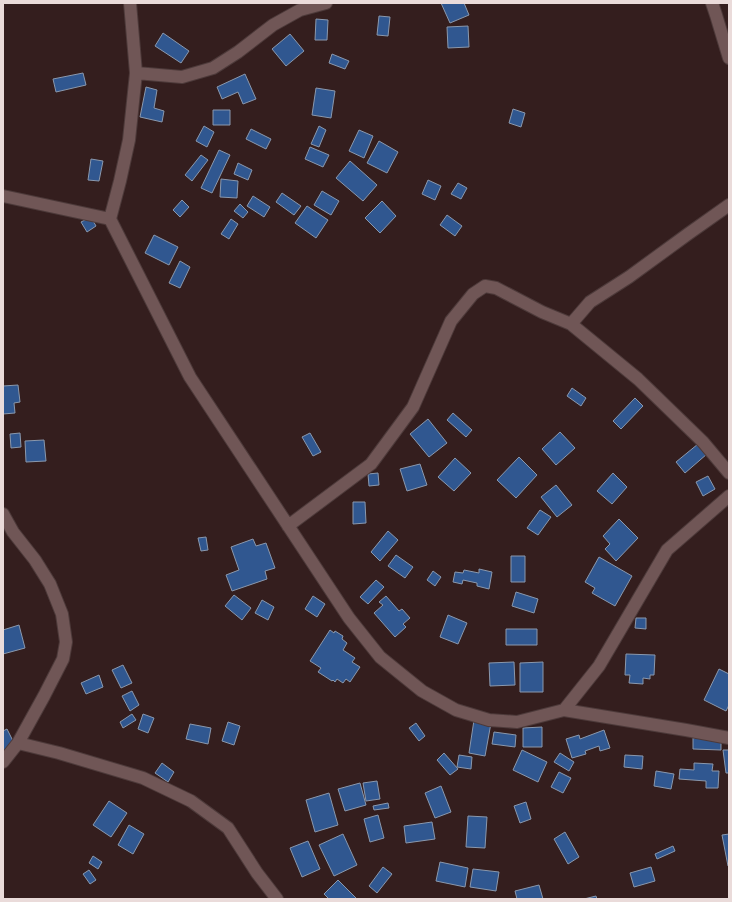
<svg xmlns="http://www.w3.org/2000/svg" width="732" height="902" font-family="'DM Sans',sans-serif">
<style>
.building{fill:#305790;stroke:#8a98ad}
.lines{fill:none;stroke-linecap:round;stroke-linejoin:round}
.minor-casing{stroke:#4d3a3a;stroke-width:14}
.minor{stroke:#705656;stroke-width:12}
</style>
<rect width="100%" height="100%" fill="#341e1e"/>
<!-- building -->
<path class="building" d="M441 3H464L469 15 450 23Z
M379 16 390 17 388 36 377 35Z
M316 19 328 20 327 40H315Z
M468 26 469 47 448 48 447 27Z
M163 33 189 51 181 63 155 46Z
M290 34 304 51 286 66 272 49Z
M332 54 349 61 345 69 329 63Z
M83 73 86 85 56 92 53 79Z
M245 74 256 99 243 104 238 92 222 99 217 87Z
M146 87 157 90 154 108 164 111 162 122 140 117Z
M316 88 335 91 331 118 312 115Z
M513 109 525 113 521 127 509 123Z
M213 110H230V125H213Z
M204 126 214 132 207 147 196 141Z
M319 126 326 130 319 147 311 144Z
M251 129 271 139 266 149 246 139Z
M359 130 373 136 364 158 349 151Z
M379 141 398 152 387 173 367 163Z
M310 147 329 155 323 167 305 159Z
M219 150 230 155 212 193 201 188Z
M201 155 208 160 192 181 185 175Z
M91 159 103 161 99 181 88 180Z
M350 161 377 185 363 201 336 178Z
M238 163 252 170 248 180 234 174Z
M221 179 238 181 237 198 220 197Z
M428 180 441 186 435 200 422 194Z
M458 183 467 188 461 199 451 194Z
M322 191 339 201 331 215 314 205Z
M282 193 301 206 294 215 276 202Z
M253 196 270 207 264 217 247 206Z
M182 200 189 207 180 217 173 210Z
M382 201 396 216 380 233 365 218Z
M240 204 248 212 243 218 234 211Z
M307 206 328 220 316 238 295 223Z
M447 215 462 226 455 236 440 225Z
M91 217 96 226 87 232 81 222Z
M231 219 238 224 229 239 221 234Z
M154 235 178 247 169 265 145 253Z
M180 261 190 267 180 288 169 283Z
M18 385 20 402 14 403 15 413 3 414V386Z
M572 388 586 398 581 406 567 396Z
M635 398 643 406 621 429 613 421Z
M453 413 472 430 466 437 447 420Z
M428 419 447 443 429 457 410 434Z
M560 432 575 448 556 465 542 449Z
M20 433 21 447 11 448 10 434Z
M310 433 321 452 313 456 302 437Z
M44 440 46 461 26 462 25 441Z
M698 444 707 454 685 473 676 462Z
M519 457 537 475 516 498 497 480Z
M455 458 471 473 454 491 438 477Z
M420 464 427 485 407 491 400 469Z
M378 473 379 485 369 486 368 474Z
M613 473 627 487 612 504 597 491Z
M708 476 715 489 703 496 696 482Z
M556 485 572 505 557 517 541 497Z
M353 502H365L366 523 353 524Z
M540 510 551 517 538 535 527 528Z
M619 519 638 538 616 561 605 549 610 544 603 536Z
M388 531 398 540 380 561 371 552Z
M206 537 208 550 201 551 198 538Z
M253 539 256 546 266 543 275 568 265 571 267 579 232 591 226 575 239 570 231 547Z
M396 555 413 567 405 578 388 566Z
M511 556H525V582H511Z
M599 557 632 576 615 606 592 593 595 588 585 582Z
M479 569 492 572 489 589 477 586V583L463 580 462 584 453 582 455 572 463 573 464 570 479 573Z
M433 571 441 577 435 586 427 580Z
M376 580 384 587 368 604 360 597Z
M516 592 538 599 534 613 512 606Z
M234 595 251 608 242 620 225 606Z
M313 596 325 604 317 617 305 609Z
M386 596 399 611 402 609 410 618 403 624 406 627 395 637 374 613 383 605 379 602Z
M262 600 274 607 268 620 255 613Z
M448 615 467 623 458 644 440 637Z
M636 618H646V629L635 628Z
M19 625 25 648 3 654V630Z
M506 629H537V645H506Z
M330 630 334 633 335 631 343 636 342 639 347 643 343 650 355 658 352 662 360 667 350 682 346 679 343 683 337 679 335 682 333 680 332 681 318 672 321 668 310 661Z
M626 654 655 655 654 675H650V679L643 678V684L629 683 630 675H625Z
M514 662 515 685 490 686 489 663Z
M543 662V692H520V663Z
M123 665 132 683 121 688 112 670Z
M719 669 729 674V705L726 711 704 700Z
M99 675 103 687 86 694 81 683Z
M132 691 139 705 130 711 122 696Z
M132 714 136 720 123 728 120 722Z
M143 714 154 718 148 733 138 729Z
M474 720 491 723 485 756 469 753Z
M228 722 240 726 234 745 222 741Z
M416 723 425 736 419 741 409 728Z
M190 724 211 728 208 744 186 739Z
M542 727V747H523V728Z
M7 729 16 747 3 754V731Z
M604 730 610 748 600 751 599 746 585 751 586 754 572 758 566 739 579 735 580 739Z
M494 732 516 735 515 747 492 744Z
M693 738H721V750L693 749Z
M522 750 547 762 538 782 513 770Z
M723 750H729V773H726Z
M444 753 458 769 450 775 437 760Z
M560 753 574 762 569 771 554 762Z
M459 755 472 757 471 769 457 767Z
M625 755 643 756 642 769 624 767Z
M162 763 174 772 168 782 155 773Z
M694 763 713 764 712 771H719L718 788H706V781L679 779 680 769 694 770Z
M656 771 674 774 671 789 654 786Z
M559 772 571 778 563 793 551 787Z
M377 781 380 799 366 801 363 783Z
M360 783 366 805 345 811 338 789Z
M441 786 451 812 435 818 425 793Z
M329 793 338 825 315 832 306 800Z
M109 801 127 813 111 837 93 825Z
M526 802 531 819 520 823 514 806Z
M388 803 389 808 374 810 373 806Z
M378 815 384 838 370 842 364 819Z
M468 816 487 817 485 848 466 847Z
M432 822 435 839 406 843 404 826Z
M129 825 144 834 133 854 118 845Z
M565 832 579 857 568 864 554 839Z
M343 834 357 865 334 876 319 845Z
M729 834V866H728L722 835Z
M308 841 320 869 302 877 290 848Z
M673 846 675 851 657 859 655 854Z
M93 856 102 862 98 869 89 863Z
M440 862 468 868 465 887 436 881Z
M383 867 392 874 377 893 369 886Z
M651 867 655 881 634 887 630 873Z
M473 869 499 872 496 891 470 887Z
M89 870 96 880 90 884 83 874Z
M338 880 357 899H329L324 894Z
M539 885 543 899H517L515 891Z
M596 896 597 899H584Z"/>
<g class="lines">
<!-- minor casing -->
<g class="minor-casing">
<path id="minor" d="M712 3 716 15 729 58
M136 73 182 77 213 68 238 52 273 25 300 10 326 3
M3 196 110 219 190 377 349 618 380 657 422 691 456 710 489 720 517 722 564 710 599 666 667 550 729 496
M110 219 120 181 129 140 136 73 130 3
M571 324 590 302 629 277 688 234 729 205
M3 514 13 532 35 560 50 584 62 614 66 642 63 659 44 696 18 743 3 762
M288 526 371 464 413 407 451 321 473 294 485 286 496 288 542 312 571 324 638 379 703 442 729 473
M564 710 686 730 729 738
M18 743 59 753 143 778 191 801 228 828 257 873 277 899"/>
</g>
<!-- minor -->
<use href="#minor" class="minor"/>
</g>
<!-- border -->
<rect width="732" height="902" fill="none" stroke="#eadbda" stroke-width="8"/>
</svg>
